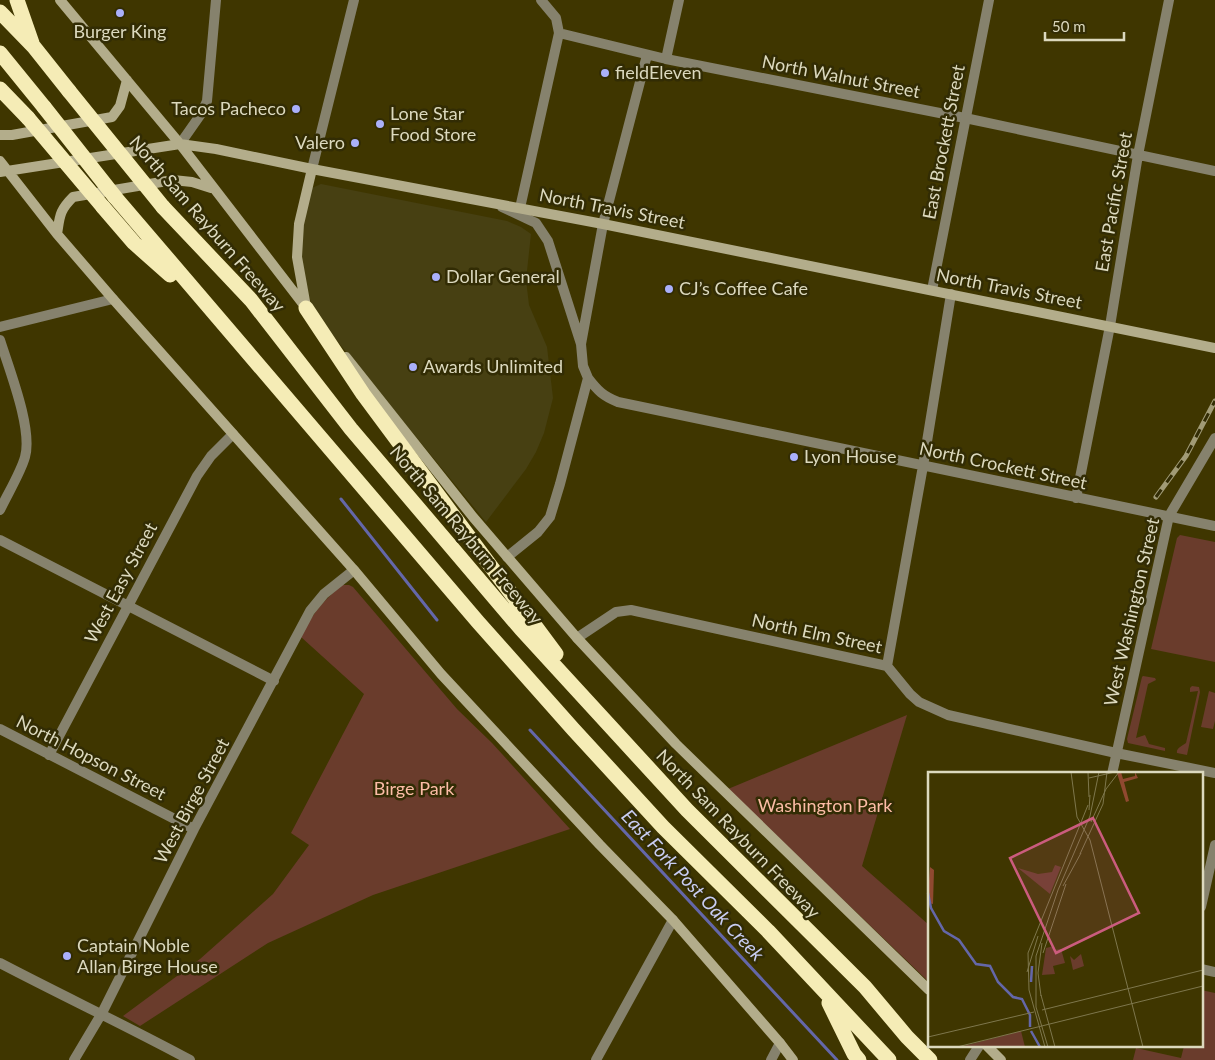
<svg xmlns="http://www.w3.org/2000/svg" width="1215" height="1060" font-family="Lato,sans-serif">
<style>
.built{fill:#474012}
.green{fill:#6a3c2c}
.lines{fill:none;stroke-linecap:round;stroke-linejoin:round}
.stream{stroke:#6467a9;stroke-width:3}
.minor{stroke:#86826d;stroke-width:10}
.tertiary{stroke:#86826d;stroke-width:10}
.secondary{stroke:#b3ad8b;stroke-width:10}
.motorway{stroke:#f5ecb6;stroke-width:15}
.rail-casing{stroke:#a19b76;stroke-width:5}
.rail{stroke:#322c04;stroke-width:3;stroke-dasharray:9;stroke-linecap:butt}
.motorway-bridge{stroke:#f5ecb6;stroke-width:15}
.poi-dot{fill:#aab0fb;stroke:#322c04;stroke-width:2}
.labels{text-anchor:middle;stroke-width:5;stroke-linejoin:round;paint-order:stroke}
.poi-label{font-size:18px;fill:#dcd9be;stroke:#322c04;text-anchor:start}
.street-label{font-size:18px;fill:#dcd9be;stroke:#322c04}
.park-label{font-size:18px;fill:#fcbca6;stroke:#322c04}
.water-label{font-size:19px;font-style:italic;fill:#c9cdf3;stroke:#322c04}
.inset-river{fill:none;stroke:#6467a9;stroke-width:2.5}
.inset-road{fill:none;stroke:#7e774c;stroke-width:1}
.view{fill:#cb5c7e;fill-opacity:0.15;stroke:#cb5c7e;stroke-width:2.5}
.inset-edge{fill:none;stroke:#dcd9be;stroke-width:2.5}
</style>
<rect width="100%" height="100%" fill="#3f3600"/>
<!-- built -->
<path class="built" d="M321 184 507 221 521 227 531 234 526 280 529 305 547 347 553 398 544 433 536 452 526 469 486 522 315 314 306 288 302 261V223L312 188Z"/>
<!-- green -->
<path class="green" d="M1180 535 1215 542V662L1151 649 1177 538Z
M342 585H349L353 587 457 709 492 743 570 829 373 895 268 943 140 1026 123 1016 200 959 273 894 309 845 291 833 364 694 301 637C313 613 322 602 342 585Z
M1143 676 1155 678 1156 680 1148 684 1136 738 1145 735 1149 744 1165 748V751L1128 743 1127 739 1142 677Z
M1192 686 1199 687 1200 692 1187 755 1177 753C1176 748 1182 746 1186 743L1198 691 1190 692V688Z
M1209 691 1215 693V721L1213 729 1201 727Z
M907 715 862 866 929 925V982L728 789Z
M1201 990 1215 993V1060H1133L1136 1048 1181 1058 1184 1046H1201Z"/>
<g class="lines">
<!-- stream -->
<path class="stream" d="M341 499 437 620
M530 730 837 1060"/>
<!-- minor -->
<path class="minor" d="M541 0 556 18 559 33 666 59 965 118 1215 171
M666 59 679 0
M180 144 201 114 207 101 216 0
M312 169 354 0
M502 207 536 223 548 241 581 344
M520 208 559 33
M0 327 113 299
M0 340C9 369 33 429 25 457 21 472 7 495 0 510
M588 378C598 391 603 396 618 402L1215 526
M1076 498 1110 326 1138 155 1169 0
M0 540 274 681
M507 557 538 532 550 517 560 484 588 378 583 366 581 344 603 224 647 55
M577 638 616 612 631 610 887 666 910 694 919 702 948 715 1116 753 1215 773
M887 666 923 466 951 294
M0 729 194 829
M49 755 197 476 211 456 233 434
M1201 907 1215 845
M0 963C63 996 127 1026 190 1060
M1201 969 1215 972
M74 1060 102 1013 194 829 310 611 324 594 354 570
M596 1060 673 920
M771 1060 780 1043"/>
<!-- tertiary -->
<path class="tertiary" d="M932 290 989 0
M1112 774 1169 516 1215 438
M970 1060 979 1046"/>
<!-- secondary -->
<path class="secondary" d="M60 0 180 144 310 313
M0 135H12L112 117 120 106 127 80
M0 161 57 234 113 299 354 570 441 674 600 845 673 920 780 1043 793 1060
M0 172 180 144 216 149 312 169 603 224 1215 348
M57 234C60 216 59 211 73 197L173 180 192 182 211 188
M306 307 297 257 299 224 312 169
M346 357 473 517 577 638 676 744 929 990
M987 1046 1001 1060"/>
<!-- motorway -->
<path class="motorway" d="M17 0 32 43
M0 12 34 47 69 91
M0 53 44 107
M0 89 28 118
M115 197 478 622 573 729 663 827 768 931 889 1060
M103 207 134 243 170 275
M163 207 251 300 351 429 521 629 687 810 865 987 907 1037 930 1060
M306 308 363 394 556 654
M829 1003 854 1054 859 1060"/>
<!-- rail casing -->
<g class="rail-casing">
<path id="rail" d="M1156 497 1186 456 1215 401"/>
</g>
<!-- rail -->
<use href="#rail" class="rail"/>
<!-- motorway-bridge -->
<path class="motorway-bridge" d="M69 91 163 207
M44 107 115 197
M28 118 103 207"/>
</g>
<!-- markers -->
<g class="poi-dot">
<circle cx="120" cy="13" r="5"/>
<circle cx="605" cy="73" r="5"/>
<circle cx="296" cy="109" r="5"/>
<circle cx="380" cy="124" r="5"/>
<circle cx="355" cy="143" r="5"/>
<circle cx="436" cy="277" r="5"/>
<circle cx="669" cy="289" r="5"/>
<circle cx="413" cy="367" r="5"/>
<circle cx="794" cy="457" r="5"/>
<circle cx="67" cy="956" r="5"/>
</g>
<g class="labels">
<!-- poi labels -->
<g class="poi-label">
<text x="120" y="38" text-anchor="middle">Burger King</text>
<text x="615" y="79">fieldEleven</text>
<text x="286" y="115" text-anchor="end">Tacos Pacheco</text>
<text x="390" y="120">Lone Star<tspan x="390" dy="21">Food Store</tspan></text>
<text x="345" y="149" text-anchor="end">Valero</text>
<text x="446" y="283">Dollar General</text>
<text x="679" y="295">CJ’s Coffee Cafe</text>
<text x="423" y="373">Awards Unlimited</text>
<text x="804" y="463">Lyon House</text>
<text x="77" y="952">Captain Noble<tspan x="77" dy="21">Allan Birge House</tspan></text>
</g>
<!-- street labels -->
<g class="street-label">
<text transform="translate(841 77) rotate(11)" y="6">North Walnut Street</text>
<text transform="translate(944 142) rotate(-79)" y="6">East Brockett Street</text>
<text transform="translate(1114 202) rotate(-80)" y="6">East Pacific Street</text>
<text transform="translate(612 209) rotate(11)" y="6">North Travis Street</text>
<text transform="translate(207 224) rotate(49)" y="6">North Sam Rayburn Freeway</text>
<text transform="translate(1009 289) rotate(11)" y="6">North Travis Street</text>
<text transform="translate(1003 466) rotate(12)" y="6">North Crockett Street</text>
<text transform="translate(466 535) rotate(50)" y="6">North Sam Rayburn Freeway</text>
<text transform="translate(121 583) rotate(-62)" y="6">West Easy Street</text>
<text transform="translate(1132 612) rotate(-77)" y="6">West Washington Street</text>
<text transform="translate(817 634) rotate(12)" y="6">North Elm Street</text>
<text transform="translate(91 758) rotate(27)" y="6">North Hopson Street</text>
<text transform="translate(192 801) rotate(-62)" y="6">West Birge Street</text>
<text transform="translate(738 834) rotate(46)" y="6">North Sam Rayburn Freeway</text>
</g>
<!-- park labels -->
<g class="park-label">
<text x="414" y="795">Birge Park</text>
<text x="825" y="812">Washington Park</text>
</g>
<!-- water labels -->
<g class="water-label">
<text transform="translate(693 885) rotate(47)" y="7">East Fork Post Oak Creek</text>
</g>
</g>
<!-- overview -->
<g transform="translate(928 772)">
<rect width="275" height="275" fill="#3f3600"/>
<path d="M127 93 133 95 122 122 90 96 110 102 124 100ZM126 174 127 178 133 177 137 191 125 194 127 202 114 203 118 176ZM153 182 156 194 145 198 142 184 146 188ZM93 259 97 275H32Z" fill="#6a3c2c"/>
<path d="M193 0 195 7 207 4V0L210 6 196 10 201 29 198 30 189 1ZM2 95 6 98 5 132 1 131 0 123Z" fill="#904930"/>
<path class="inset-river" d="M0 121 3 136 16 159 31 168 48 192 62 194 70 210 85 225 94 227 102 243V255M103 210 104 194M103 259 112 275"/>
<path class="inset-road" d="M143 0 149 45 162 68 215 275M160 0 161 25M161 6 187 0M161 38 162 23M163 50 178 17 191 0M152 82 175 32 179 0M135 114 153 81M115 181 138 112M99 200 110 164M113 223 127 275M113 224 110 201 114 171M114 238 275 198M0 265 106 240M29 275 275 214M117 275 101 218 100 181 160 33M120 275 108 235V184L130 118 162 44 171 0"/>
<path class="view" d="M165 46 211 141 128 181 82 86Z"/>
<rect width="275" height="275" class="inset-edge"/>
</g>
<!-- scale -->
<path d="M1045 32v8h79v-8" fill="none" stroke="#dcd9be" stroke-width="2.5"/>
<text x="1052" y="32" font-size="15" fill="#dcd9be" stroke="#322c04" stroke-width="4" paint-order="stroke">50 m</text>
</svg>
